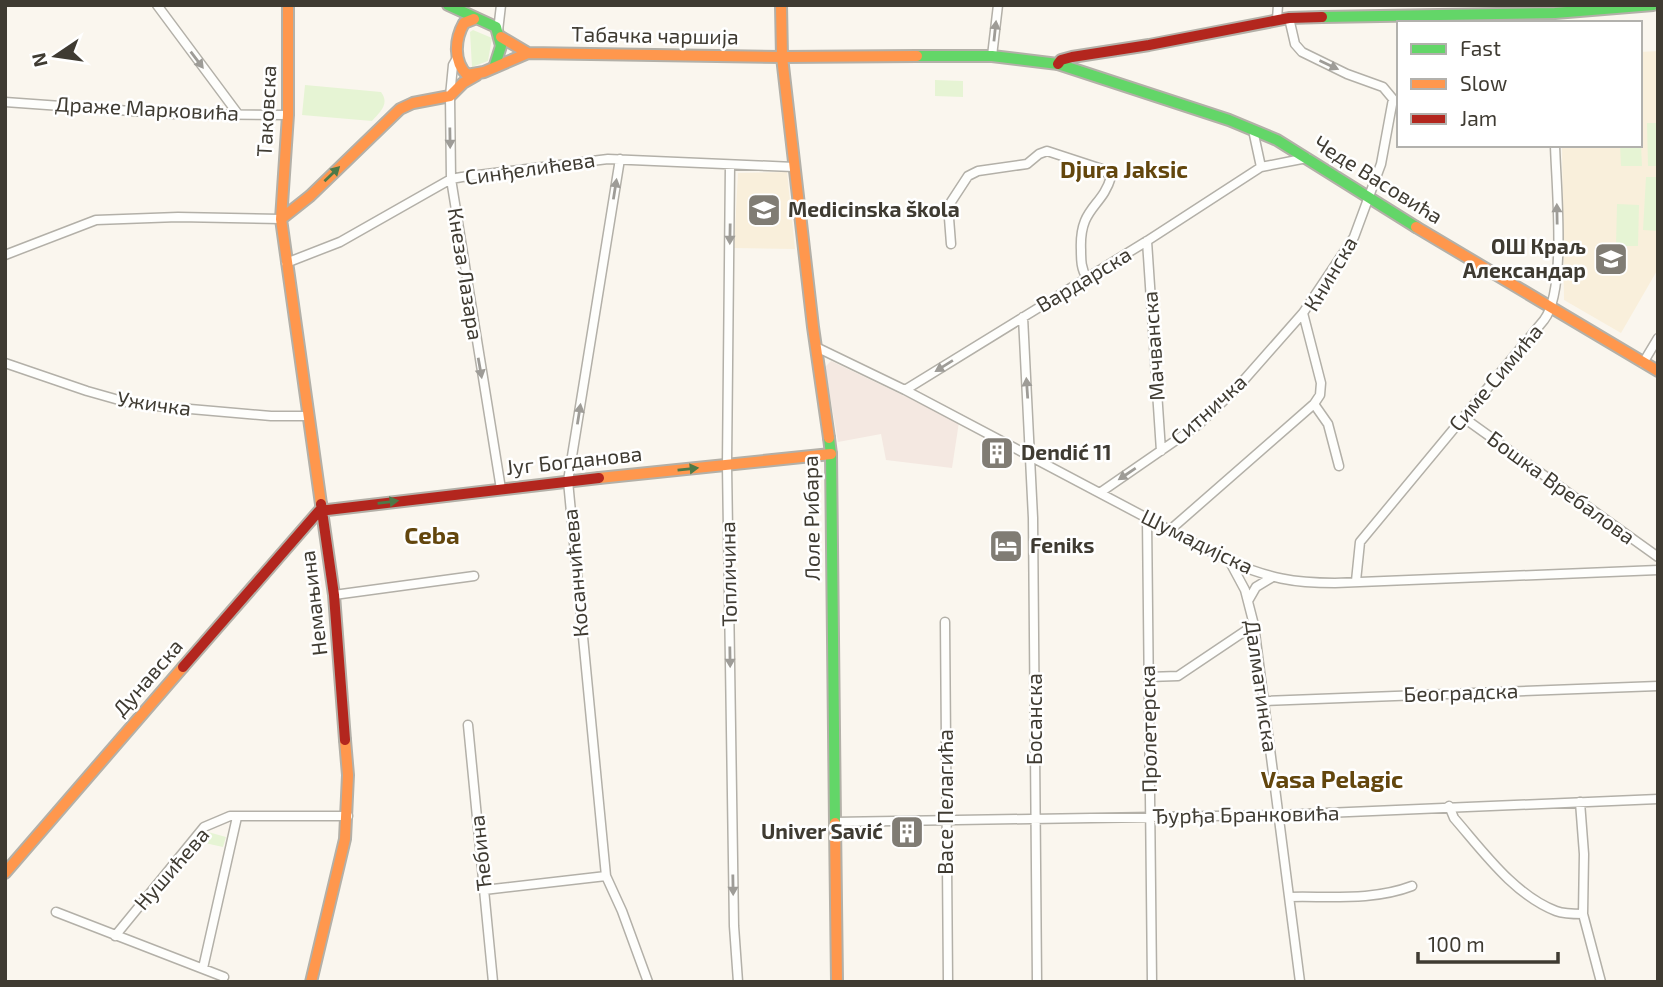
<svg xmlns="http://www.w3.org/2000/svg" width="1663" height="987" font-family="'Exo 2',sans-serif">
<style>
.commercial{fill:#f4e8e1}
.built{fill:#f9efdb}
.green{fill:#e6f4d4}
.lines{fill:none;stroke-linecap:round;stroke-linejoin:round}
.street-casing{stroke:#b3b0a8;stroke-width:11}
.fast-casing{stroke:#b3b0a8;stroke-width:14}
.slow-casing{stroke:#b3b0a8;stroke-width:14}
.jam-casing{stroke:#b3b0a8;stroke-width:14}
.street{stroke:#fefefc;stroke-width:8}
.fast{stroke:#63d668;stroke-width:10}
.slow{stroke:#ff974d;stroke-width:10}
.jam{stroke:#b3261e;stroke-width:10}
.oneway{fill:#9e9c97}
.oneway2{fill:#4d7948}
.labels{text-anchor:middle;stroke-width:5;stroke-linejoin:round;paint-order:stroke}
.street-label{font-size:21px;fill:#3f3b32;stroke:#fff}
.poi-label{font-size:21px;font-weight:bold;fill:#3f3b32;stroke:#fff;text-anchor:start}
.neighbourhood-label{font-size:23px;font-weight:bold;fill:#63460d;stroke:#fff}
.quarter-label{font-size:24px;font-weight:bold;fill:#63460d;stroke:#fff}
</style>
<rect width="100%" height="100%" fill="#faf6ee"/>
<!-- commercial -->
<path class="commercial" d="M831 361 959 422 952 468 886 460 881 434 838 442 825 367Z"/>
<!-- built -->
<path class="built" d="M1658 51V269L1621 333 1564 300 1562 145H1640V52Z
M787 172 795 249 734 248 738 173Z"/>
<!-- green -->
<path class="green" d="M473 30 492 38 488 61 472 67 470 32Z
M935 80 963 81V97L935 96Z
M305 85 381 92C390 104 380 112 372 121L302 115Z
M1647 123H1658V166H1648Z
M1640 124 1642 166H1621L1620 145H1640Z
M1646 177H1658V231L1643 230Z
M1617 204 1639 205 1638 246H1616Z
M208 832 226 837 223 847 205 843Z"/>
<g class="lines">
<!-- street casing -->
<g class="street-casing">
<path id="street" d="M157 5 238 114
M1289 18 1295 44 1302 52 1347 74 1383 87 1393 99 1381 164 1354 237 1303 313 1321 383 1320 395 1314 404 1328 424 1339 466
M1277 19 1278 5
M498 31 501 5
M992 56 998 5
M457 58 453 65 450 96 451 179 501 489
M5 102 173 114 288 115
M1253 130 1261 167
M620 159 568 481 606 876 622 911 648 982
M730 165 727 465 734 926 738 982
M1147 241 1161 451
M951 244 949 218 951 202 968 176 978 171 1027 164 1039 154 1047 151 1102 169 1111 177C1102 208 1079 207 1081 250 1081 260 1081 269 1087 278
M5 255 96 220 178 217 281 219
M286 263 340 242 451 179 462 177 608 159 794 167
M1023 317 1033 518 1037 982
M816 347 905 390 1230 562C1271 578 1291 583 1335 583L1658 570
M5 363 87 391 133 404 271 416H308
M1643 363 1658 338
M905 390 1147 241 1261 167 1307 158
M1464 418 1658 557
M1101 492 1198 425 1236 389 1303 313
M1147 518 1152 982
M1170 530 1314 404
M1230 562 1245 590 1254 625 1300 982
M1356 581 1360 542 1544 320C1567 290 1556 185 1555 145
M334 595 474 576
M1248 601 1256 587 1271 578
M945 622 948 982
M1148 677 1178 676 1254 625
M1264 701 1658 686
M468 725 493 982
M1449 806 1454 818C1482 850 1514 895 1556 911 1564 914 1575 914 1583 914L1584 854 1580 802
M834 822 1278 815 1658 799
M484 890 606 876
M1289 897C1329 896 1373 901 1412 886
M56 912 224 977
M1583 914 1601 982
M115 936 204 827 230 816H348
M203 968 237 817"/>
</g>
<!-- fast casing -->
<g class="fast-casing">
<path id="fast" d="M448 5 496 27 501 46 495 65
M1322 17 1555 13 1653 5
M917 56H992L1058 64 1229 120 1277 140 1416 227
M829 438 831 454 835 823"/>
</g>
<!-- slow casing -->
<g class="slow-casing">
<path id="slow" d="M288 5V115L281 219 321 504
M781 5 782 57 813 327 829 438
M474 19 464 23C455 39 453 61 467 75L484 72 528 53 782 57 917 56
M501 37 528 53
M281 219 310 196 400 109 413 103 450 96 463 83 477 75
M1416 227 1658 371
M599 478 831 454
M835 823 837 982
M5 873 183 667
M311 982 345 839 348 775 345 740"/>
</g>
<!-- jam casing -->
<g class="jam-casing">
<path id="jam" d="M1058 64 1061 60 1072 57 1149 45 1289 18 1322 17
M321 504 334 595 345 740
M183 667 319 511 599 478"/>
</g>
<!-- street -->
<use href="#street" class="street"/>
<!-- fast -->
<use href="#fast" class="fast"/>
<!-- slow -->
<use href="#slow" class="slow"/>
<!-- jam -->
<use href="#jam" class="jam"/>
</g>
<!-- one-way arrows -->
<defs><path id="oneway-solid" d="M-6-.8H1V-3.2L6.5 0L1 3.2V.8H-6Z" transform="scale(1.75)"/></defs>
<g class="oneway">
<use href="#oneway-solid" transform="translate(995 31) rotate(-84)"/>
<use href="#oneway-solid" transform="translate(197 60) rotate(53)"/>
<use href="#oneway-solid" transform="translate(1329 65) rotate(25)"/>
<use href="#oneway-solid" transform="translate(450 138) rotate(89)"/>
<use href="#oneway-solid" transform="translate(615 189) rotate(-81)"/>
<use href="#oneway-solid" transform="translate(1557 214) rotate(-91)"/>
<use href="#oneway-solid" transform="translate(730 234) rotate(91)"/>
<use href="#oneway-solid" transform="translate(944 366) rotate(148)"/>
<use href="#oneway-solid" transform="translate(480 368) rotate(80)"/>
<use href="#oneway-solid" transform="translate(1027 388) rotate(-94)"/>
<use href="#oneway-solid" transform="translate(579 414) rotate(-81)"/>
<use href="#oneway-solid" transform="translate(1127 474) rotate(146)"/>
<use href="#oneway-solid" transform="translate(730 657) rotate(89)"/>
<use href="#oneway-solid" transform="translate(733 885) rotate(89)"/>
</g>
<g class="oneway2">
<use href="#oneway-solid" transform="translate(332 174) rotate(-44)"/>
<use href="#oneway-solid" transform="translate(688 469) rotate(-6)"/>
<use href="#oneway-solid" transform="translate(388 502) rotate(-7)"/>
</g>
<!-- icons -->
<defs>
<g id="school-square" transform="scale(1.75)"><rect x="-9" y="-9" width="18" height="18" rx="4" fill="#807c74" stroke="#fff"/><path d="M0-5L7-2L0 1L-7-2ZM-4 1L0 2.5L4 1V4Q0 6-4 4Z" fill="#fff"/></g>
<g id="building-square" transform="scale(1.75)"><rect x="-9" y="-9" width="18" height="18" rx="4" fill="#807c74" stroke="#fff"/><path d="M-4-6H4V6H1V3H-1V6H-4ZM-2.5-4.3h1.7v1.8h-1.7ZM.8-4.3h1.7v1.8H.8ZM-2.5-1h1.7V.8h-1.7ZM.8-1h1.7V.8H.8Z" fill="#fff"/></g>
<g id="hotel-square" transform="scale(1.75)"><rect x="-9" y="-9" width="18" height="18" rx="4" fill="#807c74" stroke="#fff"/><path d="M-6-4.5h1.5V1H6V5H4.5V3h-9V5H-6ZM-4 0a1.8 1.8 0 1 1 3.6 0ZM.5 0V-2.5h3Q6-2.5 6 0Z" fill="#fff"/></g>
</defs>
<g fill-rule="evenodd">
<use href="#school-square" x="764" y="210"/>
<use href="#school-square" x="1611" y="259"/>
<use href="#building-square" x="997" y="453"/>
<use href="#hotel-square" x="1006" y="546"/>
<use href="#building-square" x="907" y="832"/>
</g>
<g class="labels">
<!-- street labels -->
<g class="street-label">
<text transform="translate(655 36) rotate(1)" y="7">Табачка чаршија</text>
<text transform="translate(147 109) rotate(3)" y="7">Драже Марковића</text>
<text transform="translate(267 111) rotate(-87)" y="7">Таковска</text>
<text transform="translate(530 169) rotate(-8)" y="7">Синђелићева</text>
<text transform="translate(1378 180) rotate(32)" y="7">Чеде Васовића</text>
<text transform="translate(465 274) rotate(81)" y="7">Кнеза Лазара</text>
<text transform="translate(1331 274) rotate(-59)" y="7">Книнска</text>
<text transform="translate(1084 280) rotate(-31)" y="7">Вардарска</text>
<text transform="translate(1154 346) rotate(-94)" y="7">Мачванска</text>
<text transform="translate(1496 378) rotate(-50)" y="7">Симе Симића</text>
<text transform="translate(154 404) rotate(8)" y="7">Ужичка</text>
<text transform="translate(1209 410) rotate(-42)" y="7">Ситничка</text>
<text transform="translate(574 461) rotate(-6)" y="7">Југ Богданова</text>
<text transform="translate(1561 488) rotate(36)" y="7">Бошка Вребалова</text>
<text transform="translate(812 518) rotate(-91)" y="7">Лоле Рибара</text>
<text transform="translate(1197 542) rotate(26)" y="7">Шумадијска</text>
<text transform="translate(576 573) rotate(-95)" y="7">Косанчићева</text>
<text transform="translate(729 574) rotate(-91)" y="7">Топличина</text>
<text transform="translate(314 603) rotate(-97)" y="7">Немањина</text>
<text transform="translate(148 678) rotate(-49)" y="7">Дунавска</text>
<text transform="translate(1261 686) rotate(82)" y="7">Далматинска</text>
<text transform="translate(1461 693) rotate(-2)" y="7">Београдска</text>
<text transform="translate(1035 719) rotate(-90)" y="7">Босанска</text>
<text transform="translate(1149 729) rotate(-91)" y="7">Пролетерска</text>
<text transform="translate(946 802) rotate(-90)" y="7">Васе Пелагића</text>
<text transform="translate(1246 815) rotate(-1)" y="7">Ђурђа Бранковића</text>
<text transform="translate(481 853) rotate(-96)" y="7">Ћебина</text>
<text transform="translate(172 869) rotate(-49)" y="7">Нушићева</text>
</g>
<!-- poi labels -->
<g class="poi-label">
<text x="788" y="217">Medicinska škola</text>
<text x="1586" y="254" text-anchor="end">ОШ Краљ<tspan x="1586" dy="24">Александар</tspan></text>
<text x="1021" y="460">Dendić 11</text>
<text x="1030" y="553">Feniks</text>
<text x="883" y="839" text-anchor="end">Univer Savić</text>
</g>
<!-- neighbourhood labels -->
<g class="neighbourhood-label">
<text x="1124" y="178">Djura Jaksic</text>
</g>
<!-- quarter labels -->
<g class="quarter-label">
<text x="432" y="544">Ceba</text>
<text x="1332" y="788">Vasa Pelagic</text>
</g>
</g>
<!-- border -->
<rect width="1663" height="987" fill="none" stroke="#3f3b32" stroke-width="14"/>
<!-- legend -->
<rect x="1397" y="21" width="245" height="126" fill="#ffffff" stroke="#b2b1ad" stroke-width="2"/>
<rect x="1411" y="44" width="35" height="10" fill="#63d668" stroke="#b2b1ad" stroke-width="2"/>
<text x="1460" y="56" font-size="21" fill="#3f3b32">Fast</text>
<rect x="1411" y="79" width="35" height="10" fill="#ff974d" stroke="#b2b1ad" stroke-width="2"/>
<text x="1460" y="91" font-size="21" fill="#3f3b32">Slow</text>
<rect x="1411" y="114" width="35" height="10" fill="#b3261e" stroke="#b2b1ad" stroke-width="2"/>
<text x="1460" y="126" font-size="21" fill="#3f3b32">Jam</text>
<!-- north arrow -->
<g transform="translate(56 56) rotate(257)" stroke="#ffffff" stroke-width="5" paint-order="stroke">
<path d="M0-5L12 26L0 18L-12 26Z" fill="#3f3b32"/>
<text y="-10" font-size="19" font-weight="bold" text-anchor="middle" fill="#3f3b32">N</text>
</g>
<!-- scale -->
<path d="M1418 952v10h140v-10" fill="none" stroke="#3f3b32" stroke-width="3.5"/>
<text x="1428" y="952" font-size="21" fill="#3f3b32" stroke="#ffffff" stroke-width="5" paint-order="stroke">100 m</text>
</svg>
